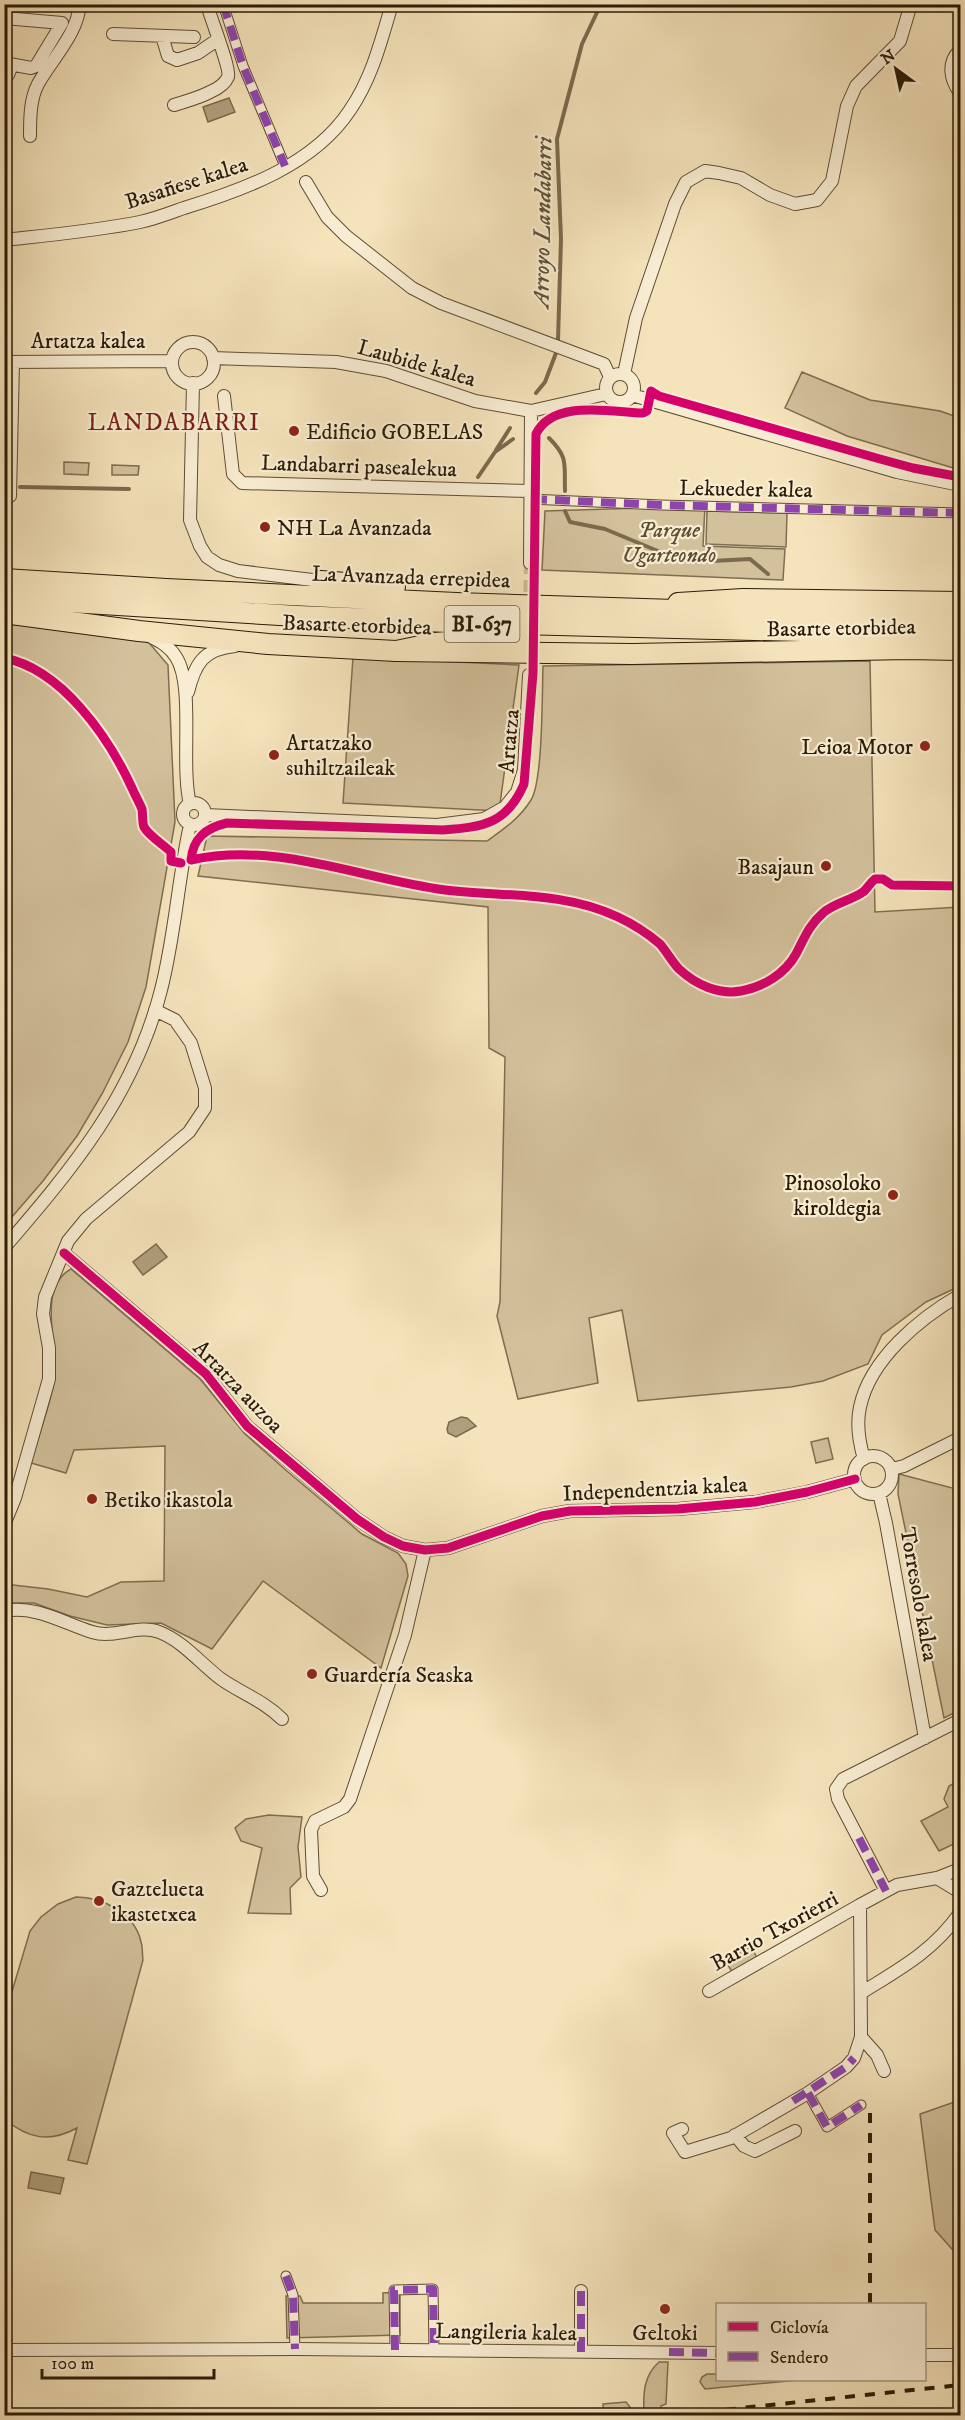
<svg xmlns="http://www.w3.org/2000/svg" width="965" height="2420" font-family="'IM FELL DW Pica',serif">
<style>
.green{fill:#d3c19c;stroke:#7f6e51;stroke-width:1.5}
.water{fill:#b09f7d;stroke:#7b6a4d;stroke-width:1.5}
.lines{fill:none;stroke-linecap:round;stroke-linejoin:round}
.stream{stroke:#7b6a4d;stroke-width:4}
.minor-tunnel{stroke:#cdbb97;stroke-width:12;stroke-dasharray:12 6;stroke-linecap:butt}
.pedestrian-casing{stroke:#5e4d33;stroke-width:11}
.minor-casing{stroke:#5e4d33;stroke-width:14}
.primary-casing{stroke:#2b1b06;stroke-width:22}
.trunk-casing{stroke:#2b1b06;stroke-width:22}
.pedestrian{stroke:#f8edd3;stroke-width:9}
.minor{stroke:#f8edd3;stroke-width:12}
.primary{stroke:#f5e3bb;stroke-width:20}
.trunk{stroke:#f5e3bb;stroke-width:20}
.rail{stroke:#2b1b06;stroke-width:4;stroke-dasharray:10 10;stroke-linecap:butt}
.quiet{stroke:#8e44ad;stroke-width:8;stroke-dasharray:15 8;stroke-linecap:butt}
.cycleway-casing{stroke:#f8edd3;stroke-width:13}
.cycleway{stroke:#d6006c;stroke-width:9}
.poi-dot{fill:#8f2418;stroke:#f8edd3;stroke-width:2}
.labels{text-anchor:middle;stroke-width:4.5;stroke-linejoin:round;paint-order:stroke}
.shield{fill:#f8edd3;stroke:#685a44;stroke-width:1.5}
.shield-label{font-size:21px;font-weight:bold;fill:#2b1b06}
.street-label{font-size:22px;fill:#2b1b06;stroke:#f8edd3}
.poi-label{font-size:22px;fill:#2b1b06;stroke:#f8edd3;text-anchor:start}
.park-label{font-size:22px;font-style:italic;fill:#5d4d33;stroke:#f8edd3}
.water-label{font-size:24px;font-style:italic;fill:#605036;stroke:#f8edd3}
.neighbourhood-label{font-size:24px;letter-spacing:1.5px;fill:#7a1f14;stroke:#f8edd3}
</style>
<rect width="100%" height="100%" fill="#f5e3bb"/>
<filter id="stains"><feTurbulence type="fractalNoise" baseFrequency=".00333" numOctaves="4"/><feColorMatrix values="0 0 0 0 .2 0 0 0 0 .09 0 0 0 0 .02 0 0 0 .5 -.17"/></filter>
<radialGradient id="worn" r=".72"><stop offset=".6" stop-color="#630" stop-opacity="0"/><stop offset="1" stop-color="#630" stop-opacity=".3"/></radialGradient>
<!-- green -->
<path class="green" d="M802 372 870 400 940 411 960 418V470L847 436 785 408Z
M64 462 89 463 88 475 64 474Z
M112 465 139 466 138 475H112Z
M705 506 703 546 785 549 783 580 542 570 545 511Z
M707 511 787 513 786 547 706 544Z
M5 624 139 631 168 665 175 822 146 987 128 1042 102 1094 77 1136 43 1181 5 1225Z
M353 657 519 665 499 811 343 803Z
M870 661 875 912 960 907V1286L926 1302 882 1335 868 1364 823 1381 791 1387 638 1401 622 1310 589 1318 598 1383 518 1399 497 1316 500 1302 505 1057 489 1048 488 907 198 876 207 836 487 841C504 829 520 818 531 800 543 781 542 694 543 666Z
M71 1269 200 1379 245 1434 288 1472 362 1534 398 1553 406 1564 408 1576 381 1668 263 1581 212 1649 161 1623 107 1625 70 1616 34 1603H5V1584L48 1589 87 1597 121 1582 164 1581 165 1446 74 1450 66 1473 31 1463C38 1436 49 1409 54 1382 60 1349 35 1289 71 1269Z
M828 1438 833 1459 816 1463 811 1442Z
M899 1474 960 1490V1710L944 1718 898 1494Z
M960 1780V1841L939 1851 921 1821 948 1807 944 1799 949 1786Z
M269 1815 302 1817 298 1847 301 1877 290 1888 291 1914 248 1913 262 1848 241 1841 235 1828 246 1819Z
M76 1897C102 1897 135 1913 141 1942 143 1948 142 1954 143 1960L87 2164 68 2160 77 2128C49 2143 29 2139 4 2119L5 2015 30 1931 41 1917 58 1904Z
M751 1946 757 1958 732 1972 725 1960Z
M960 2100V2258L935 2230 920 2114Z
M400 2292V2335L287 2338 286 2296H300L303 2303H383V2293Z
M659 2362H668L666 2404 661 2406V2413L604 2415 603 2404 626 2402 630 2407 631 2412H644C643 2393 644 2375 659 2362Z
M707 2374H717L718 2380H799L705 2389 700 2382 702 2377Z"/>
<!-- water -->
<path class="water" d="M229 98 235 112 208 122 203 107Z
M156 1244 167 1257 143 1275 133 1262Z
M461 1417 467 1418 476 1426 456 1437 448 1433 447 1429 449 1422Z
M31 2172 64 2178 60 2194 28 2188Z"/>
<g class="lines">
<!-- stream -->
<path class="stream" d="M558 340 561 239 557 139 582 44 601 4
M536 393 545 382 556 353
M549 438C569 458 564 464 565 491
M496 450 510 428
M478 477 495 452 513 439
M20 487 129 489
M565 511 570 522 605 529 677 559 692 562 750 559 768 574"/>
<!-- minor-tunnel -->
<path class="minor-tunnel" d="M529 610 530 563"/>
<!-- pedestrian casing -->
<g class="pedestrian-casing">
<path id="pedestrian" d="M223 4 243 66 285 166
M530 499 661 505 960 513
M808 2093 827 2127 861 2105
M286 2276 293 2295 295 2349
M395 2350 394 2290 433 2289 434 2351"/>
</g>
<!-- minor casing -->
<g class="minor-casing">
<path id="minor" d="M4 18 62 23 36 66 31 68 4 63
M113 34 194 37
M162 36 168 56 177 60 198 53 217 40
M960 50C947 63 950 79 960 93
M4 76 8 75 12 65
M174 105C186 101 199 98 210 92 217 89 225 84 228 77 231 69 210 17 207 4
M30 136C30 119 30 99 38 84 50 62 81 29 79 4
M306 182 327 217 346 236 412 288 441 303 604 364 610 377
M4 240C50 235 95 231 140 222 155 219 170 213 184 208 243 190 314 165 350 110 372 78 381 41 392 4
M172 363a21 21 0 1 1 42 0a21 21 0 1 1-42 0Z
M213 358 336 362 386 371 475 401 531 411 606 394
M4 362 172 361
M606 388a14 14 0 1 1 28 0a14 14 0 1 1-28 0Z
M624 374 636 318 675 204 686 182 705 171 719 173 741 178 770 195 795 204 817 200 832 181 847 106 856 86 900 41 911 4
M193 383 190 520 200 546 207 557 219 565 238 571 321 581
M632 395 897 472 960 485
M224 396 233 474 242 483 530 491
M10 496 13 362
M530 563 531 411
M151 637C161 642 170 647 176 657 195 686 180 764 190 804
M188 692C195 664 203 649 235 646
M183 814a11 11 0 1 1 22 0a11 11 0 1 1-22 0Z
M206 815 437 825 484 819 505 807 517 792 524 770 529 675
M4 1248C73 1168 134 1095 161 990 175 936 178 879 190 825
M64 1253 206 1374 247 1426 357 1519 384 1537 403 1546 425 1550 448 1548 542 1516 570 1511 678 1509 755 1502 807 1492 855 1479
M854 1475a19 19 0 1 1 38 0a19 19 0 1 1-38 0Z
M864 1459C859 1442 856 1425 860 1407 870 1359 920 1318 960 1295
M892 1469 904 1466 960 1438
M879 1493 886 1523 925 1738
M4 1525 15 1498 49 1379V1348L43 1314 45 1297 68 1241 86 1219 189 1132 205 1108V1088L191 1043 175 1020 155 1010
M4 1611C36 1605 63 1623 92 1632 114 1639 138 1624 159 1632 183 1641 201 1664 221 1679 241 1693 264 1701 282 1719
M937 1878 960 1892
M321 1890 313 1876 311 1830 315 1821 344 1807 350 1799 405 1635 425 1550
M886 1891 838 1799 836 1789 843 1779 960 1720
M709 1991 860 1905
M861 1993C901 1968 932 1952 960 1913
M861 2037 877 2055 884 2071
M682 2129 673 2133 685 2152 731 2138 808 2093 846 2067 854 2058 861 2037 860 1905 897 1885 937 1878 960 1869
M735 2135 744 2146 755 2151 795 2131
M4 2350 295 2349 718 2353
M581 2352V2291
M924 2355H960"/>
</g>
<!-- primary casing -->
<g class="primary-casing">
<path id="primary" d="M678 603 743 599 960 602
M4 613 139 631 268 644 396 651 632 654 908 649 960 650"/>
</g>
<!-- trunk casing -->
<g class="trunk-casing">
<path id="trunk" d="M4 579 166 589 456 603 960 619
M321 581 395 587
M4 598 297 616 474 623 960 635
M396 651 435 643 524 636"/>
</g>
<!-- pedestrian -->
<use href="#pedestrian" class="pedestrian"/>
<!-- minor -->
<use href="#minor" class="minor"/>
<!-- primary -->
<use href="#primary" class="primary"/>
<!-- trunk -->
<use href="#trunk" class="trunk"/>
<!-- rail -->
<path class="rail" d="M870 2113V2304
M666 2416 960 2385"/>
<!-- quiet -->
<path class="quiet" d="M223 4 243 66 285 166
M532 499 661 505 960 513
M859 1838 886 1891
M808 2093 827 2127 861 2105
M793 2101 846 2067 854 2058
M286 2276 293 2295 295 2349
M395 2350 394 2290 433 2289 434 2351
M581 2352V2291
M669 2352 718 2353"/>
<!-- cycleway casing -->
<g class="cycleway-casing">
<path id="cycleway" d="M960 477 913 468 880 459 659 396 651 391 647 411 643 413C611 412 553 399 536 434L533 673 524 784C507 824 483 827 443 830L227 823C206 828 193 838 191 860 277 841 361 879 445 890 504 897 563 891 618 917 633 924 647 933 660 944 667 952 672 962 679 969 696 985 719 995 741 991 763 987 785 974 796 954 804 939 809 925 823 913 834 903 850 901 863 892 867 889 870 883 875 879H883L892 885 960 886
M4 658C62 669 109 738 132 788 135 795 139 802 142 809 143 814 142 822 144 827 149 836 164 845 171 852V861L181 863
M64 1253 206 1374 247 1426 357 1519 384 1537 403 1546 425 1550 448 1548 542 1516 570 1511 678 1509 755 1502 807 1492 855 1479"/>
</g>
<!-- cycleway -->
<use href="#cycleway" class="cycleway"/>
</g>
<!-- markers -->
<g class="poi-dot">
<circle cx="294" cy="431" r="6"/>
<circle cx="265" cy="527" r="6"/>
<circle cx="925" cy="746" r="6"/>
<circle cx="274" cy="755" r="6"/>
<circle cx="826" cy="866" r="6"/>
<circle cx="893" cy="1195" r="6"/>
<circle cx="92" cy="1499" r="6"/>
<circle cx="312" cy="1674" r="6"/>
<circle cx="99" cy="1901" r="6"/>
<circle cx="665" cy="2309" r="6"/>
</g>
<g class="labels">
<!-- shield labels -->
<rect class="shield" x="444.5" y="606" width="75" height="36" rx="4.5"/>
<g class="shield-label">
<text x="482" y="631">BI-637</text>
</g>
<!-- street labels -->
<g class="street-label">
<text transform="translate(186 182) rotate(-18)" y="8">Basañese kalea</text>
<text x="88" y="348">Artatza kalea</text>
<text transform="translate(417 362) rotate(16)" y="8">Laubide kalea</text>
<text transform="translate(359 465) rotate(2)" y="8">Landabarri pasealekua</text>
<text transform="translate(746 488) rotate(1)" y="8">Lekueder kalea</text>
<text transform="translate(411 576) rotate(2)" y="8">La Avanzada errepidea</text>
<text transform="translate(357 624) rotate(2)" y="8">Basarte etorbidea</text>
<text transform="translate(841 627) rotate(-1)" y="8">Basarte etorbidea</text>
<text transform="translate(508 741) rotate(-85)" y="8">Artatza</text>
<text transform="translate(239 1386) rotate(46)" y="8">Artatza auzoa</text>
<text transform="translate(655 1488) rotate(-3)" y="8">Independentzia kalea</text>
<text transform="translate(920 1594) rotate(80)" y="8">Torresolo kalea</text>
<text transform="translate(774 1930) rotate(-29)" y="8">Barrio Txorierri</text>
<text transform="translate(506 2331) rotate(1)" y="8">Langileria kalea</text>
</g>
<!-- poi labels -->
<g class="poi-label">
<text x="306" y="439">Edificio GOBELAS</text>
<text x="277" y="535">NH La Avanzada</text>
<text x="286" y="750">Artatzako<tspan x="286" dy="25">suhiltzaileak</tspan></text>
<text x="913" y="754" text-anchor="end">Leioa Motor</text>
<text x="814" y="874" text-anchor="end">Basajaun</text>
<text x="881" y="1190" text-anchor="end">Pinosoloko<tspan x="881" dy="25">kiroldegia</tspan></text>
<text x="104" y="1507">Betiko ikastola</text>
<text x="324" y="1682">Guardería Seaska</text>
<text x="111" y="1896">Gaztelueta<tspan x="111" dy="25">ikastetxea</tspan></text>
<text x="665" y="2340" text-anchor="middle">Geltoki</text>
</g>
<!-- park labels -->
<g class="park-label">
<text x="669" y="537">Parque<tspan x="669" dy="25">Ugarteondo</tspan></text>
</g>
<!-- water labels -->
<g class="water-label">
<text transform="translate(542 222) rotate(-89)" y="8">Arroyo Landabarri</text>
</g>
<!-- neighbourhood labels -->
<g class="neighbourhood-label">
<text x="174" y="430">LANDABARRI</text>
</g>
</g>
<!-- margin -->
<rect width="965" height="2420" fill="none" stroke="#f5e3bb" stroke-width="24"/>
<rect x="6" y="6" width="953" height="2408" fill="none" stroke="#2b1b06" stroke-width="3"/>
<rect x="12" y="12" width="941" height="2396" fill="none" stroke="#2b1b06" stroke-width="1.5"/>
<!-- legend -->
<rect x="716" y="2303" width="210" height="78" fill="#f8edd3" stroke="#a69981" stroke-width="1.5"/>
<rect x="728" y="2322" width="30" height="9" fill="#d6006c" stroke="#a69981" stroke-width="1.5"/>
<text x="770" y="2333" font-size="18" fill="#2b1b06">Ciclovía</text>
<rect x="728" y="2352" width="30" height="9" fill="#8e44ad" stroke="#a69981" stroke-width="1.5"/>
<text x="770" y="2363" font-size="18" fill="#2b1b06">Sendero</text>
<!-- north arrow -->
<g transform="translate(896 69) rotate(327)" stroke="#f8edd3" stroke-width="4.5" paint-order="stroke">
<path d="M0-4.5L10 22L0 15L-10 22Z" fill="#2b1b06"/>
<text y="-9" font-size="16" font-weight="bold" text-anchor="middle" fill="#2b1b06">N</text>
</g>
<!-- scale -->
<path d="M42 2369v9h172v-9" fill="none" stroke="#2b1b06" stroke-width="3"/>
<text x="51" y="2369" font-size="18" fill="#2b1b06" stroke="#f8edd3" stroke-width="4.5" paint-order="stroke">100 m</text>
<rect width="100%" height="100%" filter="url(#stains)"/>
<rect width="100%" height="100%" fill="url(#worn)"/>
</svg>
